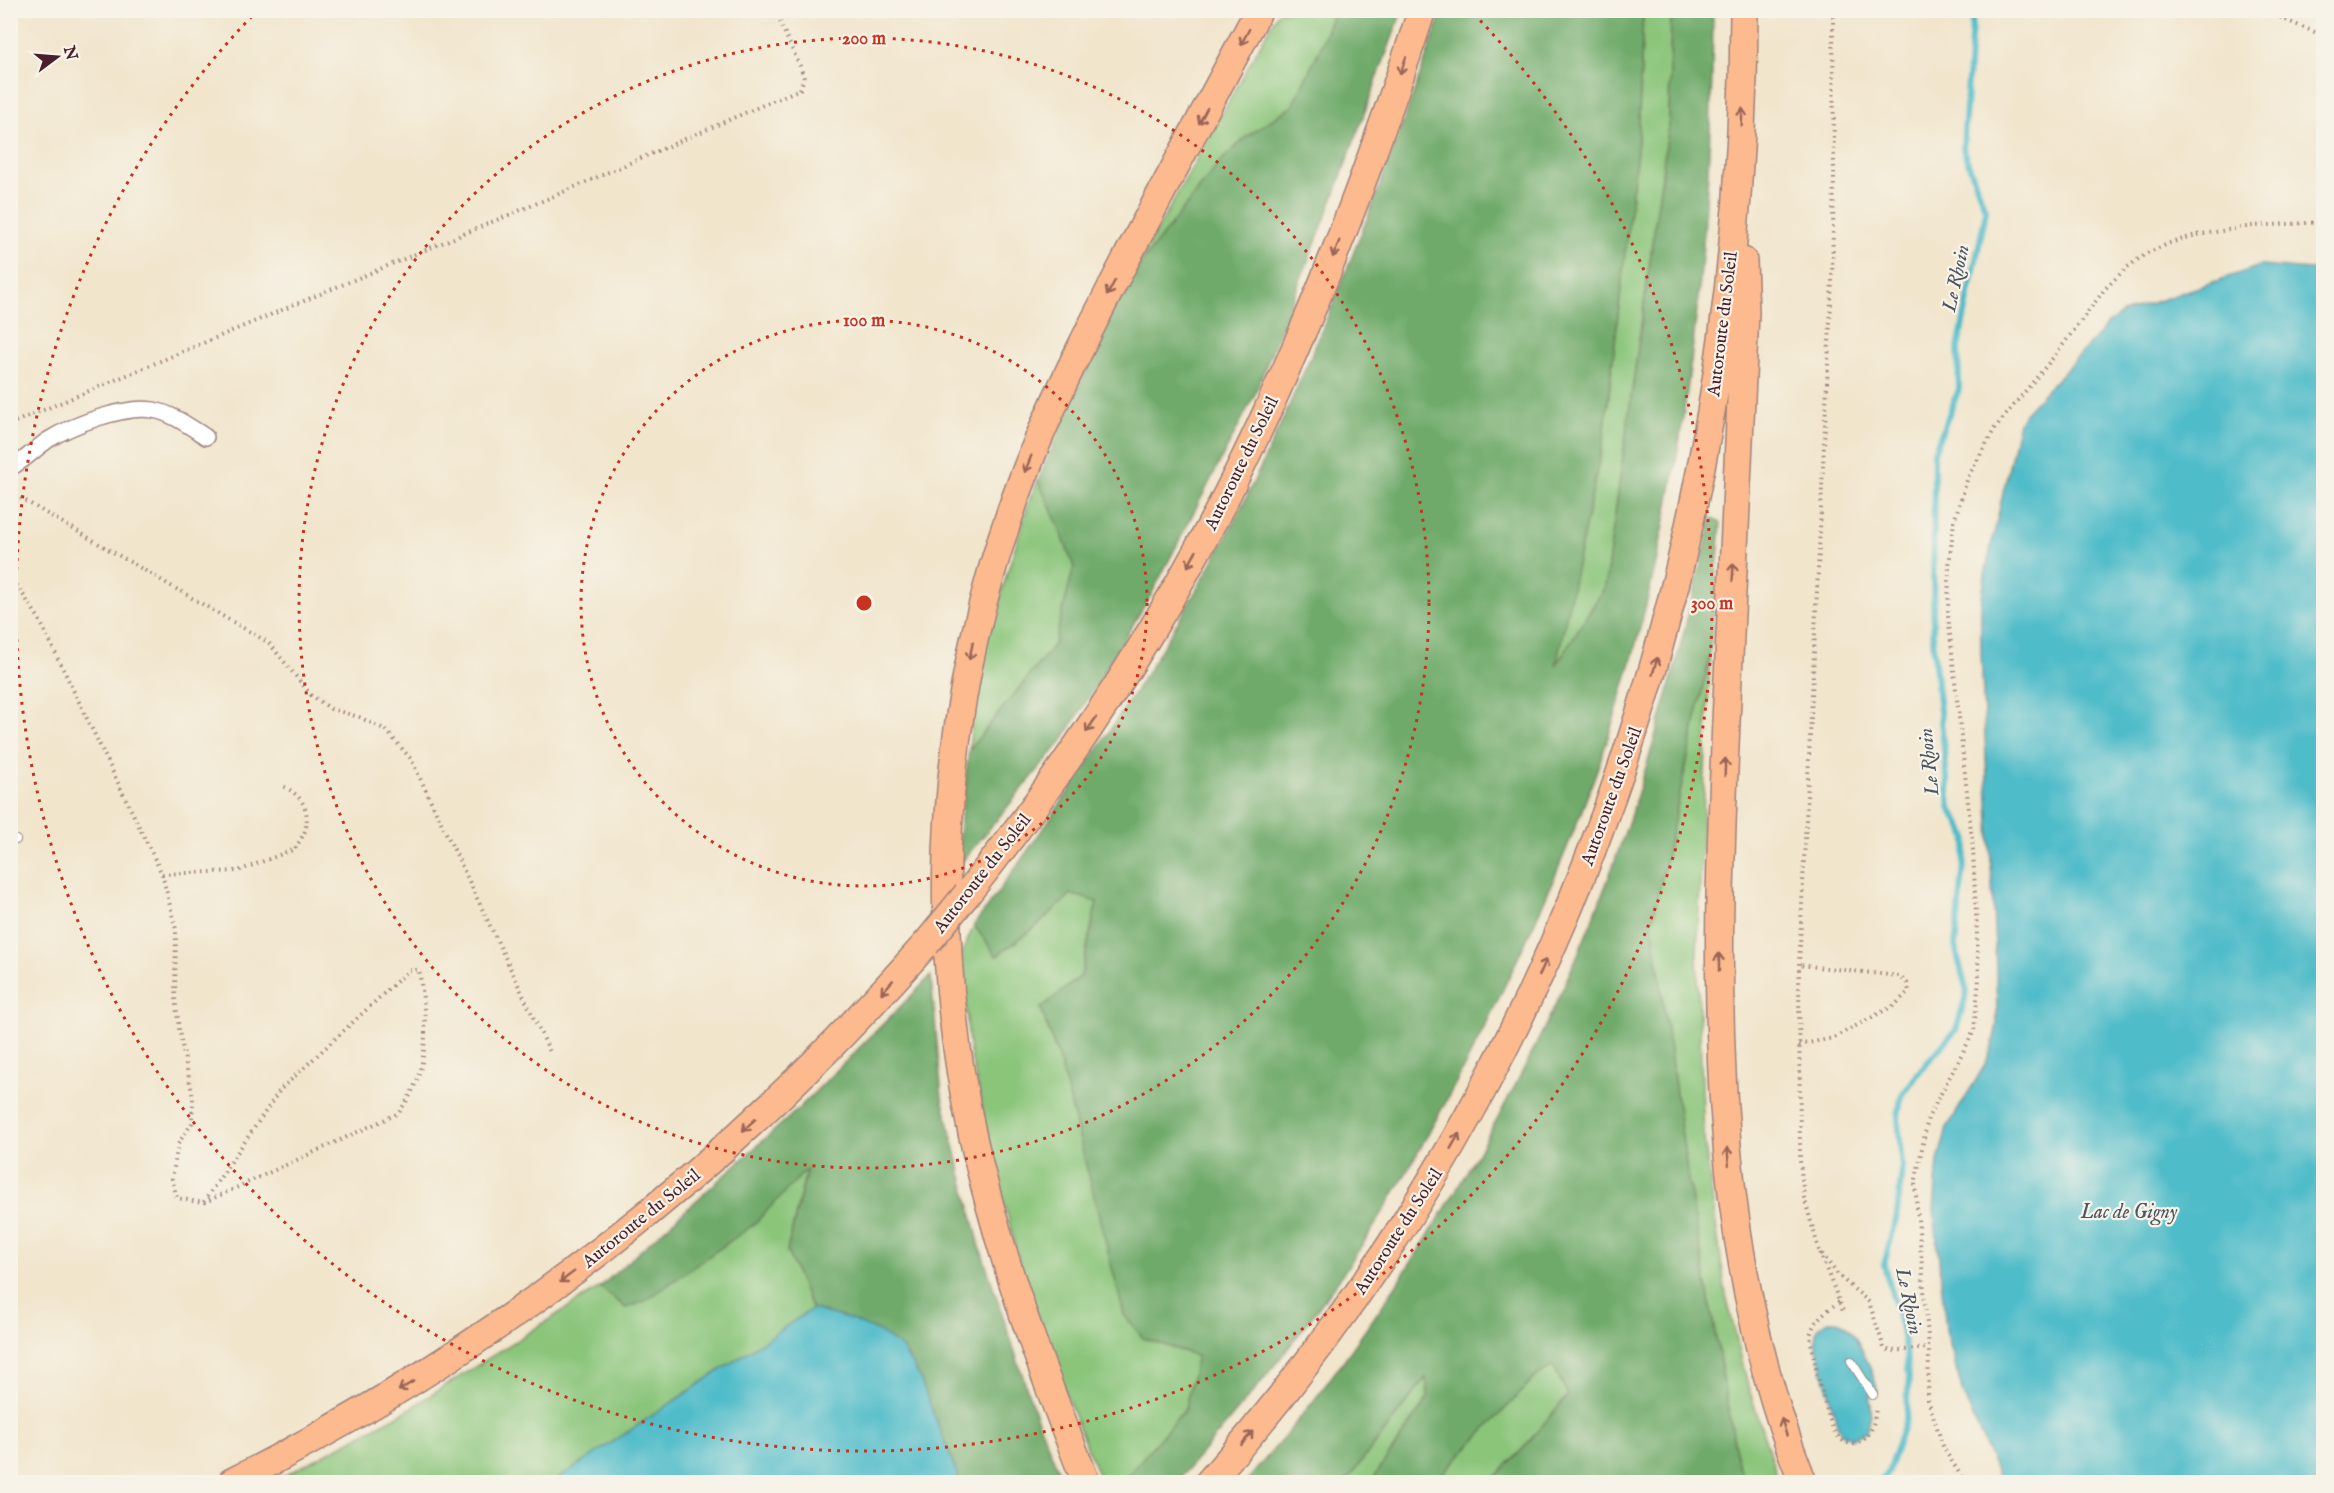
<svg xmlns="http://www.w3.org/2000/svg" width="2334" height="1493" font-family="'IM FELL English',serif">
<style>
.green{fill:#8ac57a;stroke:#6a7252;stroke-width:1.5}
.forest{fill:#6faa6a;stroke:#5c644a;stroke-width:1.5}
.water{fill:#4fbcc9;stroke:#4c6e7a;stroke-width:1.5}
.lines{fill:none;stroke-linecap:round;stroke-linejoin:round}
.stream{stroke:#4fbcc9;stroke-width:6}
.lane-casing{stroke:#9e827c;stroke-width:10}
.street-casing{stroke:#9e827c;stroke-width:18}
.highway-casing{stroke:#9e827c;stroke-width:30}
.path{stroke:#9e827c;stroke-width:4;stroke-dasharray:1.5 4.5;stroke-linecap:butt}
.lane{stroke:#fff;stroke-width:8}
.street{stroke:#fff;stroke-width:15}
.highway{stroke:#fcba8e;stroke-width:27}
.highway-bridge-casing{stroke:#9e827c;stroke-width:30;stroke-linecap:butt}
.highway-bridge{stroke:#fcba8e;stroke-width:27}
.oneway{stroke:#9a6558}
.ring{fill:none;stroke:#c8321e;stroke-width:3;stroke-dasharray:3 6}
.labels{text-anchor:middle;stroke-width:4.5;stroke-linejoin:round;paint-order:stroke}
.street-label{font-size:18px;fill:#4a1f2b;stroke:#f7f3e8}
.water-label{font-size:20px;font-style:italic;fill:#4c5662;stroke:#f7f3e8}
.centre{fill:#c8321e;stroke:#f7f3e8;stroke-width:3}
.ring-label{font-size:18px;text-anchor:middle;font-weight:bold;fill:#c8321e;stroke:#f7f3e8;stroke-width:4.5;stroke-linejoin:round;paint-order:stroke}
</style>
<rect width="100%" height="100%" fill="#f7f3e8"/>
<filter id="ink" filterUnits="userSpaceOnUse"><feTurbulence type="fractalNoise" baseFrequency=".0167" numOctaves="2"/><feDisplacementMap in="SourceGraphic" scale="12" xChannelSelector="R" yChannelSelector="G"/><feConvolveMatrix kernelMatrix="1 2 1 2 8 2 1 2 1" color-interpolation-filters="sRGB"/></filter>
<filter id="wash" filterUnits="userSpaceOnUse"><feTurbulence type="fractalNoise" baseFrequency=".008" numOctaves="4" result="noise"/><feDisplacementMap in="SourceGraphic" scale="24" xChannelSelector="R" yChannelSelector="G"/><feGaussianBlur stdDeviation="1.35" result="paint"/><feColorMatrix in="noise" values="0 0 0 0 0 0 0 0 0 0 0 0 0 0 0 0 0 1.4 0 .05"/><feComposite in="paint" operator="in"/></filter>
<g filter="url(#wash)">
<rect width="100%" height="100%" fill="#f1e5cc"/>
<!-- green -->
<path class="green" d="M1279 11H1334L1320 49 1292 106 1246 137 1220 162 1132 275Z
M1643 11H1671L1669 123 1605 587 1555 667 1604 437 1638 141Z
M1038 480 1057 522 1074 567 1054 645 969 750 978 669 1030 498Z
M1710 654 1697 954 1704 1139 1726 1295 1748 1386 1779 1482H1747L1738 1464 1688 1179 1652 923Z
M1071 894 1097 901 1081 976 1041 1008 1061 1066 1143 1338 1197 1356 1185 1409 1122 1482H1101L1067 1398 1021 1269 991 1150 969 1047 962 953 974 925 997 956 1038 925Z
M807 1167 787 1251 812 1309 553 1482H273L406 1411 600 1287 626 1308 753 1225Z
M1553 1365 1568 1395 1520 1452 1490 1482H1434L1538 1375Z
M1427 1376 1428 1398 1371 1482H1346Z"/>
<!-- forest -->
<path class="forest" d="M1334 11H1402L1332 201 1254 396 1151 595 1062 741 960 864 959 834 969 750 1054 645 1074 567 1057 522 1038 480 1111 313 1132 275 1220 162 1246 137 1292 106 1320 49Z
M1442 11H1643L1638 141 1604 437 1556 665 1605 587 1669 123 1671 11H1713C1711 266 1683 522 1599 764 1565 861 1522 953 1476 1044 1429 1135 1380 1225 1319 1307 1275 1368 1225 1425 1177 1482H1122L1185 1409 1197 1356 1143 1338 1124 1315 1061 1066 1041 1008 1081 976 1097 902 1071 894 1038 925 996 956 974 925C1057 812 1136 697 1205 575 1242 510 1273 442 1303 374 1355 255 1401 134 1442 11Z
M1712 519 1721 523 1710 654 1652 923 1688 1179 1738 1464 1747 1482H1490L1520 1452 1568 1395 1553 1366 1538 1375 1434 1482H1371L1428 1398 1426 1377 1346 1482H1246C1271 1452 1298 1422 1322 1390 1435 1239 1539 1062 1606 885 1651 766 1682 643 1712 519Z
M931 976 942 1098 980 1247 1036 1416 1063 1482H960L919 1376 852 1320 812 1309 787 1251 807 1169 753 1225 645 1301 626 1308 600 1287 798 1109Z"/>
<!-- water -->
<path class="water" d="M2260 266 2323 271V1482H2001L1963 1394 1946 1329 1934 1210 1938 1161 1947 1128 1985 1065 1992 1047 1997 1024 1996 968 1981 652V605L1986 569 2019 422 2025 413 2110 322 2123 313Z
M812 1309 852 1320 879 1332 902 1348 919 1376 960 1482H553Z
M1827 1321C1832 1321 1837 1320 1842 1323 1857 1332 1874 1375 1878 1392L1869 1397C1874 1409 1870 1420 1866 1431L1853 1439 1841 1433 1837 1424 1816 1345C1814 1332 1817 1328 1827 1321Z"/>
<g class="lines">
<!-- stream -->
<path class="stream" d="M1879 1482 1887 1475 1906 1419 1909 1375 1902 1329 1884 1265 1897 1216 1902 1168 1898 1117 1901 1097 1922 1068 1956 1030 1967 992 1955 946 1967 837 1950 807 1933 644 1934 452 1959 389 1958 348 1986 211 1963 149 1973 10"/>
</g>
</g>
<g filter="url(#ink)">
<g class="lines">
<!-- lane casing -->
<g class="lane-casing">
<path id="lane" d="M10 838 16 840
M1851 1361 1873 1395"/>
</g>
<!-- street casing -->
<g class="street-casing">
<path id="street" d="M10 468C24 461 35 449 48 440 72 425 125 405 153 410 172 413 190 427 206 437"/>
</g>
<!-- highway casing -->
<g class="highway-casing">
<path id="highway" d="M1743 261 1745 313C1739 449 1733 585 1726 722 1715 977 1706 1241 1803 1482
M967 894C1063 774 1149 645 1220 508 1302 349 1366 181 1422 10
M232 1482C502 1346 726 1171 926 944
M1086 1482C1041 1369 998 1253 972 1133 925 916 943 686 1023 478 1054 395 1096 317 1137 238 1178 162 1218 86 1259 10
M1209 1482C1570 1076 1744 550 1744 10"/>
</g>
<!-- path -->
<path class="path" d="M1833 10 1834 176 1832 280 1799 965 1800 1161 1804 1197 1819 1250 1839 1276 1869 1302 1884 1348 1890 1351 1929 1348
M2271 10 2283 19 2324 36
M10 424 547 199 800 89 804 78 800 66 774 10
M10 492 269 643 311 695 331 709 359 717 386 730 411 759 550 1052
M10 575 38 617 162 874 176 929 175 998 180 1036 193 1097 192 1123 178 1144 172 1179 177 1198 203 1203 399 1113C403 1105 410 1098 413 1089 431 1052 425 1009 419 970H409L280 1090 203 1203
M162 874 238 871 295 849C298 843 305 834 306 827 310 806 298 792 280 785
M1799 1045 1833 1038 1895 1005 1909 991 1907 983 1899 976 1799 965
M1820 1253 1843 1311
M1839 1302C1825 1312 1814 1319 1810 1336 1812 1353 1827 1419 1835 1432 1841 1442 1852 1448 1862 1441 1873 1433 1875 1419 1876 1407
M1965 1482 1944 1449 1928 1400 1929 1348 1915 1184 1928 1118 1974 1031 1979 979 1973 849 1948 615 1949 566 1954 521 1968 477 1995 428 2056 354 2105 289 2125 269 2145 254 2170 243 2196 235 2253 226 2324 222"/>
<!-- lane -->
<use href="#lane" class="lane"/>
<!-- street -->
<use href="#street" class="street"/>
<!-- highway -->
<use href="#highway" class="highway"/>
<!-- highway-bridge casing -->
<g class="highway-bridge-casing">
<path id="highway-bridge" d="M926 944 967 894"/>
</g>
<!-- highway-bridge -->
<use href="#highway-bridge" class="highway-bridge"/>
</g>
<!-- one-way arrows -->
<defs><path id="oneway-shaft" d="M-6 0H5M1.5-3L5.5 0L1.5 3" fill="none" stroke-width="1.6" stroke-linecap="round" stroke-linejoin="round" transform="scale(1.5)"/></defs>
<g class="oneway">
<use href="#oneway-shaft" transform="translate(1245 37) rotate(118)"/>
<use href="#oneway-shaft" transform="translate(1403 66) rotate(109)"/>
<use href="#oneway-shaft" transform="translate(1203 116) rotate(118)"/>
<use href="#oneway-shaft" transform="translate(1742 117) rotate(-88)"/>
<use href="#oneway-shaft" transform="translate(1336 249) rotate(112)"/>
<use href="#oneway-shaft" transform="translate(1111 288) rotate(118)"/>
<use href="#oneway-shaft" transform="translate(1028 464) rotate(112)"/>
<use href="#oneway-shaft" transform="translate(1192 559) rotate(119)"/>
<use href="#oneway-shaft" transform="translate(1733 572) rotate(-87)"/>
<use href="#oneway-shaft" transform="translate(971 651) rotate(102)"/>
<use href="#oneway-shaft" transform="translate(1655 666) rotate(-74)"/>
<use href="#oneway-shaft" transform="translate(1091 725) rotate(124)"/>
<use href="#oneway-shaft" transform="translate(1725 767) rotate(-88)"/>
<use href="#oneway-shaft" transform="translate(1719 962) rotate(-90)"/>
<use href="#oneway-shaft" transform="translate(1543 967) rotate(-66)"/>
<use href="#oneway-shaft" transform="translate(887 987) rotate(132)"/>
<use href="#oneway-shaft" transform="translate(749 1125) rotate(137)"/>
<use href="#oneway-shaft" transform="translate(1455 1141) rotate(-60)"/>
<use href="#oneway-shaft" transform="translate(1728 1156) rotate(-95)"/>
<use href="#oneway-shaft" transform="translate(567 1277) rotate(143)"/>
<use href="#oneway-shaft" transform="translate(406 1386) rotate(148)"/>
<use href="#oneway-shaft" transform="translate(1784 1427) rotate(-107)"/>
<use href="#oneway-shaft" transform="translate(1247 1438) rotate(-50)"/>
</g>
</g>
<!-- distance rings -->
<g class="ring">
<circle cx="864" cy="603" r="283"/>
<circle cx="864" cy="603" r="565"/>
<path d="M1474 14A848 848 0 1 1 254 14"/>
</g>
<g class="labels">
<!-- street labels -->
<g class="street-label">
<text transform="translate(1722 324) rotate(-83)" y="6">Autoroute du Soleil</text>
<text transform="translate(1241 463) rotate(-64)" y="6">Autoroute du Soleil</text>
<text transform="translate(1611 796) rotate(-70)" y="6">Autoroute du Soleil</text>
<text transform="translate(982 873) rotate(-52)" y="6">Autoroute du Soleil</text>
<text transform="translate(641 1218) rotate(-39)" y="6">Autoroute du Soleil</text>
<text transform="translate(1398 1231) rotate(-57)" y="6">Autoroute du Soleil</text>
</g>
<!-- water labels -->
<g class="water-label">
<text transform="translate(1955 278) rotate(-78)" y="7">Le Rhoin</text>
<text transform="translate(1928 762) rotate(-96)" y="7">Le Rhoin</text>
<text x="2129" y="1218">Lac de Gigny</text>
<text transform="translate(1910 1301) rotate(78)" y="7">Le Rhoin</text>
</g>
</g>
<circle cx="864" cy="603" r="9" class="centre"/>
<g class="ring-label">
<text x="864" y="44">200 m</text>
<text x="864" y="326">100 m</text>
<text x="1712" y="609">300 m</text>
</g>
<!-- margin -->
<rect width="2334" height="1493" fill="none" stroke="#f7f3e8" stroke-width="36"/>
<!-- north arrow -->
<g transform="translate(57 57) rotate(74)" stroke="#f7f3e8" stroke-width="4.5" paint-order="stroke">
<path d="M0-4.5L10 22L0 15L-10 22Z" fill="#4a1f2b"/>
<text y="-9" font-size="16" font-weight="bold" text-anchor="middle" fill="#4a1f2b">N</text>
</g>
</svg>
